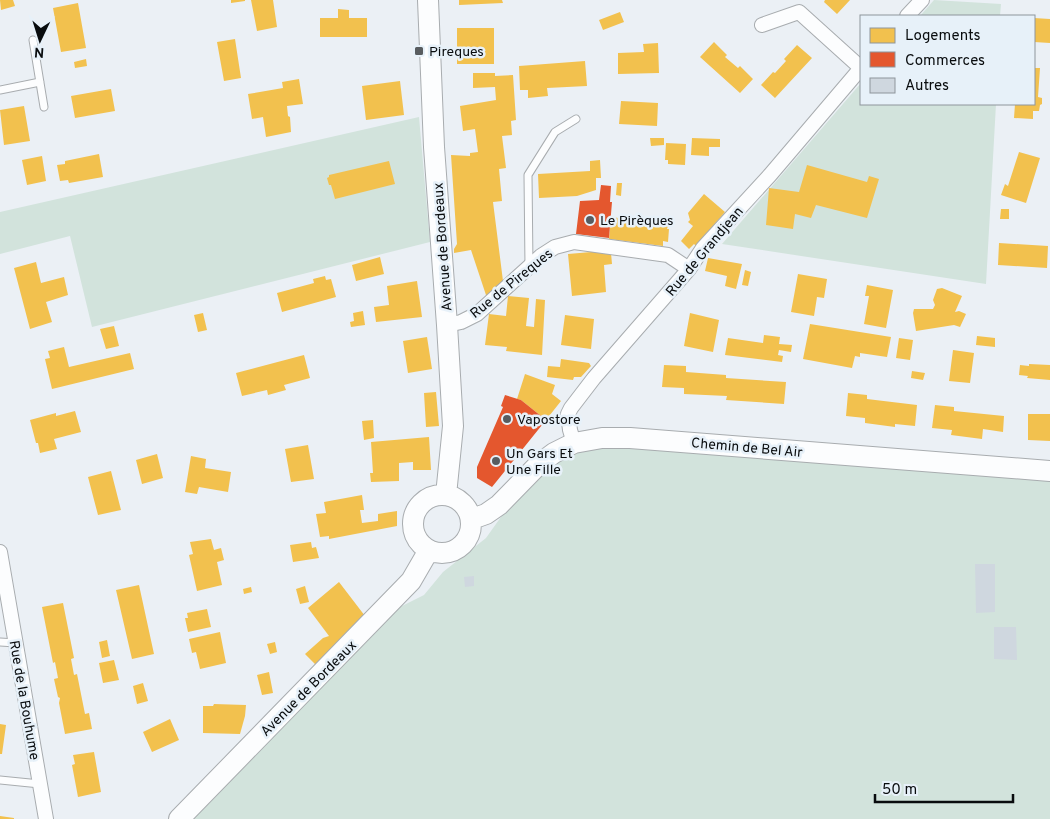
<svg xmlns="http://www.w3.org/2000/svg" width="1050" height="819" font-family="Overpass,sans-serif">
<style>
.green{fill:#d2e3dc}
.homes{fill:#f2c14e}
.shops{fill:#e4572e}
.building{fill:#cfd7df}
.lines{fill:none;stroke-linecap:round;stroke-linejoin:round}
.lane-casing{stroke:#a8acaf;stroke-width:9}
.street-casing{stroke:#a8acaf;stroke-width:16}
.secondary-casing{stroke:#a8acaf;stroke-width:22}
.lane{stroke:#fcfdfe;stroke-width:7}
.street{stroke:#fcfdfe;stroke-width:14}
.secondary{stroke:#fcfdfe;stroke-width:20}
.poi-dot{fill:#585c5f;stroke:#e7f1f9;stroke-width:2}
.labels{text-anchor:middle;stroke-width:5;stroke-linejoin:round;paint-order:stroke}
.poi-label{font-size:14px;fill:#090c0e;stroke:#e7f1f9;text-anchor:start}
.street-label{font-size:14px;fill:#090c0e;stroke:#e7f1f9}
</style>
<rect width="100%" height="100%" fill="#ebf0f5"/>
<!-- green -->
<path class="green" d="M934 0 1001 4 1000 16H920Z
M861 83V104H996L986 284 722 244Z
M419 117 430 242 92 327 70 236 0 254V212Z
M574 443 1050 471V819H179L376 619 424 595 443 572 486 538 538 465Z"/>
<!-- homes -->
<path class="homes" d="M0 0H13L15 6 1 10Z
M231 0H245V1L231 3Z
M251 0H273L277 27 257 31Z
M459 0H502L503 3 459 5Z
M825 0H850L837 14 824 2Z
M78 3 86 48 61 52 53 8Z
M338 9 349 10V18H367V37H320V18H338Z
M620 12 624 22 603 30 599 20Z
M1034 18 1050 19V43L1034 42Z
M457 28H494V64H457Z
M235 39 241 78 224 81 217 42Z
M714 42 727 55 725 57 738 68 740 66 753 79 740 93 700 57Z
M658 43 659 73 618 74V53L644 52 643 44Z
M797 45 812 58 775 98 761 85 773 72 775 73 786 61 784 59Z
M86 59 87 66 75 68 74 62Z
M585 61 587 86 547 88 548 96 528 98V90H520L519 66Z
M1034 68H1040L1038 97 1042 98V104L1040 105 1039 111H1033V119L1014 118 1015 104H1034Z
M473 73H495V76L513 75 516 120 511 121 512 135 502 136 506 168 499 169 502 201 493 202 503 281 487 298 471 250 454 253V249L457 244 451 155 470 156V153L478 152 475 129 463 131 460 106 496 100 495 87 473 88Z
M299 79 303 104 287 106 288 116 290 117 291 132 266 137 263 117 252 119 248 94 283 88 282 82Z
M400 81 404 115 366 120 362 86Z
M111 89 115 111 75 118 71 96Z
M621 101 658 103 657 126 619 124Z
M24 106 30 141 4 145 0 110Z
M650 138H664V145L651 146Z
M692 138 720 139V147H709V156L691 155Z
M666 143 686 144 685 165 668 164V160H665Z
M1019 152 1040 158 1026 203 1001 195 1005 184 1008 186Z
M99 154 103 177 69 183 68 180 60 181 57 165 65 164V161Z
M42 156 46 181 27 185 22 160Z
M600 160 601 178H596V190L577 196 539 198 538 174 590 171V161Z
M389 161 395 184 335 199 331 185H329L327 178 329 177V175Z
M807 165 867 182 869 176 879 179 867 218 816 205 811 218 795 214 793 229 766 225 769 188 799 192Z
M617 183H622L621 196 616 195Z
M704 194 725 212 696 246 694 244 689 249 681 241 693 226 688 222 690 220 688 213Z
M1001 209H1009V219H1000Z
M611 217 665 224V226H668L667 229H669L668 242 663 241V246L609 239Z
M999 243 1048 246 1047 268 998 265Z
M603 251 611 253 612 264 604 265 606 292 572 296 568 254Z
M380 257 384 274 356 281 352 265Z
M708 258 742 264 736 289 725 286 727 276 705 271Z
M36 262 41 283 64 277 68 295 46 302 52 322 30 329 14 268Z
M745 270 751 272 748 286 742 285Z
M798 274 827 279 824 298 817 297 814 316 791 312Z
M325 276 326 280 331 279 336 297 282 312 277 293 314 283 313 279Z
M417 281 422 317 376 322 374 307 389 305 387 286Z
M867 285 893 290 886 328 864 324 869 296H865Z
M942 288 962 296 955 312 959 311 966 314 960 327 954 325 916 331 913 313 914 309H933L935 305 933 300 937 289Z
M508 296 529 298 526 326 534 327 536 299 545 300 542 355 506 351 507 347 485 345 489 314 506 316Z
M363 311 365 325 351 327 350 322 354 321 353 313Z
M203 313 207 330 198 332 194 315Z
M690 313 719 320 713 352 684 346Z
M565 315 594 319 591 349 561 345Z
M810 324 891 337 887 357 860 353V357L855 356 852 368 803 359Z
M114 326 119 346 106 349 100 329Z
M764 335 780 337 779 344 792 345 791 352 779 350 778 355 783 356 782 362 725 355 728 338 763 343Z
M977 336 995 338V347L976 345Z
M427 337 432 369 408 373 403 341Z
M899 338 913 340 910 360 896 358Z
M64 347 69 367 130 353 134 369 52 389 45 359 50 358 48 351Z
M953 350 974 353 970 383 949 381Z
M304 355 310 378 284 385 286 390 268 395 267 390 242 396 236 373Z
M561 359 589 363 591 366 581 377H574L573 380 547 377 548 366 560 367Z
M1029 364 1050 365V380L1027 378 1028 376 1019 375 1020 365 1029 366Z
M664 365 686 366V372L726 375V378L786 382 784 404 726 400 727 396 684 394V388L662 387Z
M912 371 925 373 923 380 911 378Z
M525 374 555 385 552 394 561 401 546 420 521 400 517 399Z
M436 392 439 426 426 427 424 393Z
M848 393 867 395V399L917 405 915 426 895 424V427L865 423V418L846 416Z
M935 405 954 407V411L1004 416 1003 432 983 429 982 439 951 435 952 430 932 428Z
M75 411 81 432 54 439 57 449 40 453 38 443H36L30 420 56 413V416Z
M1028 414H1050V441L1028 440Z
M373 420 374 438 364 440 362 421Z
M429 437 431 470H413V462L399 463V481L371 482 370 473H373L371 442Z
M308 445 314 479 291 482 285 449Z
M157 454 163 478 142 484 136 460Z
M191 456 206 459 205 468 231 472 228 492 199 487 197 494 185 492Z
M111 471 121 510 98 515 88 477Z
M362 495 364 510H360L362 523 378 521V514L397 511V526L329 539V536L320 537 316 514 326 513 324 502Z
M211 539 214 550 221 548 224 560 217 562 222 585 197 591 189 555 193 554 190 542Z
M311 542 312 548 316 547 319 558 293 562 290 545Z
M339 582 365 616 316 665 305 654 323 638 329 636 308 608Z
M139 585 154 654 132 659 116 590Z
M305 586 309 602 300 604 296 589Z
M251 587 252 592 244 594 243 589Z
M63 603 74 658 71 659 74 675 77 674 85 714 89 713 92 729 65 734 59 703 60 698 58 697 54 679 58 678 55 662 53 663 42 607Z
M207 609 211 627 188 632 185 618H188L187 613Z
M220 632 226 663 200 669 196 652 192 653 189 639Z
M107 640 110 656 102 658 99 642Z
M275 642 277 652 270 654 267 644Z
M114 660 119 680 103 683 99 663Z
M269 672 273 693 262 695 257 675Z
M143 683 148 701 137 704 133 686Z
M214 704 246 705 245 716 240 734 203 733V706H213Z
M170 719 179 740 152 752 143 732Z
M0 724 6 725 2 754H0Z
M94 752 101 792 78 797 72 765 75 764 73 755Z
M0 816 14 818V819H0Z"/>
<!-- shops -->
<path class="shops" d="M601 185 611 186 610 202H612L609 238 576 234 580 201 599 200Z
M505 395 521 400 546 420 492 487 477 478V467L503 407 501 406Z"/>
<!-- building -->
<path class="building" d="M975 564H995V612L976 613Z
M474 576V586L465 587 464 577Z
M994 627H1016L1017 660 994 659Z"/>
<g class="lines">
<!-- lane casing -->
<g class="lane-casing">
<path id="lane" d="M33 40 44 107
M0 90 40 82
M529 266 528 175 555 132 576 119
M0 642 16 643
M0 780 40 784"/>
</g>
<!-- street casing -->
<g class="street-casing">
<path id="street" d="M907 16 922 0
M762 25 799 12 861 68
M447 325 461 322 477 314 541 256 555 247 574 242 668 255 689 269
M574 443 570 430 568 414 571 408 594 378 689 269 703 248 770 175 861 68
M0 552 46 819"/>
</g>
<!-- secondary casing -->
<g class="secondary-casing">
<path id="secondary" d="M428 0 434 147 447 325 453 426 446 495
M413 524a29 29 0 1 1 58 0a29 29 0 1 1-58 0Z
M472 519 486 514 499 505 538 465 554 453 574 443 602 438H630L1050 471
M179 819 411 581 429 550"/>
</g>
<!-- lane -->
<use href="#lane" class="lane"/>
<!-- street -->
<use href="#street" class="street"/>
<!-- secondary -->
<use href="#secondary" class="secondary"/>
</g>
<!-- markers -->
<g class="poi-dot">
<rect x="414" y="46" width="10" height="10" rx="2.5"/>
<circle cx="590" cy="220" r="5"/>
<circle cx="507" cy="419" r="5"/>
<circle cx="496" cy="461" r="5"/>
</g>
<g class="labels">
<!-- poi labels -->
<g class="poi-label">
<text x="429" y="56">Pireques</text>
<text x="600" y="225">Le Pirèques</text>
<text x="517" y="424">Vapostore</text>
<text x="506" y="458">Un Gars Et<tspan x="506" dy="16">Une Fille</tspan></text>
</g>
<!-- street labels -->
<g class="street-label">
<text transform="translate(442 247) rotate(-94)" y="5">Avenue de Bordeaux</text>
<text transform="translate(704 251) rotate(-50)" y="5">Rue de Grandjean</text>
<text transform="translate(511 283) rotate(-39)" y="5">Rue de Pireques</text>
<text transform="translate(747 447) rotate(5)" y="5">Chemin de Bel Air</text>
<text transform="translate(308 688) rotate(-45)" y="5">Avenue de Bordeaux</text>
<text transform="translate(25 700) rotate(80)" y="5">Rue de la Bouhume</text>
</g>
</g>
<!-- legend -->
<rect x="860" y="15" width="175" height="90" fill="#e7f1f9" stroke="#8e959b"/>
<rect x="870" y="28" width="25" height="15" fill="#f2c14e" stroke="#8e959b"/>
<text x="905" y="40" font-size="15" fill="#090c0e">Logements</text>
<rect x="870" y="52" width="25" height="15" fill="#e4572e" stroke="#8e959b"/>
<text x="905" y="65" font-size="15" fill="#090c0e">Commerces</text>
<rect x="870" y="78" width="25" height="15" fill="#cfd7df" stroke="#8e959b"/>
<text x="905" y="90" font-size="15" fill="#090c0e">Autres</text>
<!-- north arrow -->
<g transform="translate(40 40) rotate(184)" stroke="#e7f1f9" stroke-width="4" paint-order="stroke">
<path d="M0-4L9 19L0 12L-9 19Z" fill="#090c0e"/>
<text y="-8" font-size="14" font-weight="bold" text-anchor="middle" fill="#090c0e">N</text>
</g>
<!-- scale -->
<path d="M875 794v8h138v-8" fill="none" stroke="#090c0e" stroke-width="2.5"/>
<text x="882" y="794" font-size="15" fill="#090c0e" stroke="#e7f1f9" stroke-width="4" paint-order="stroke">50 m</text>
</svg>
